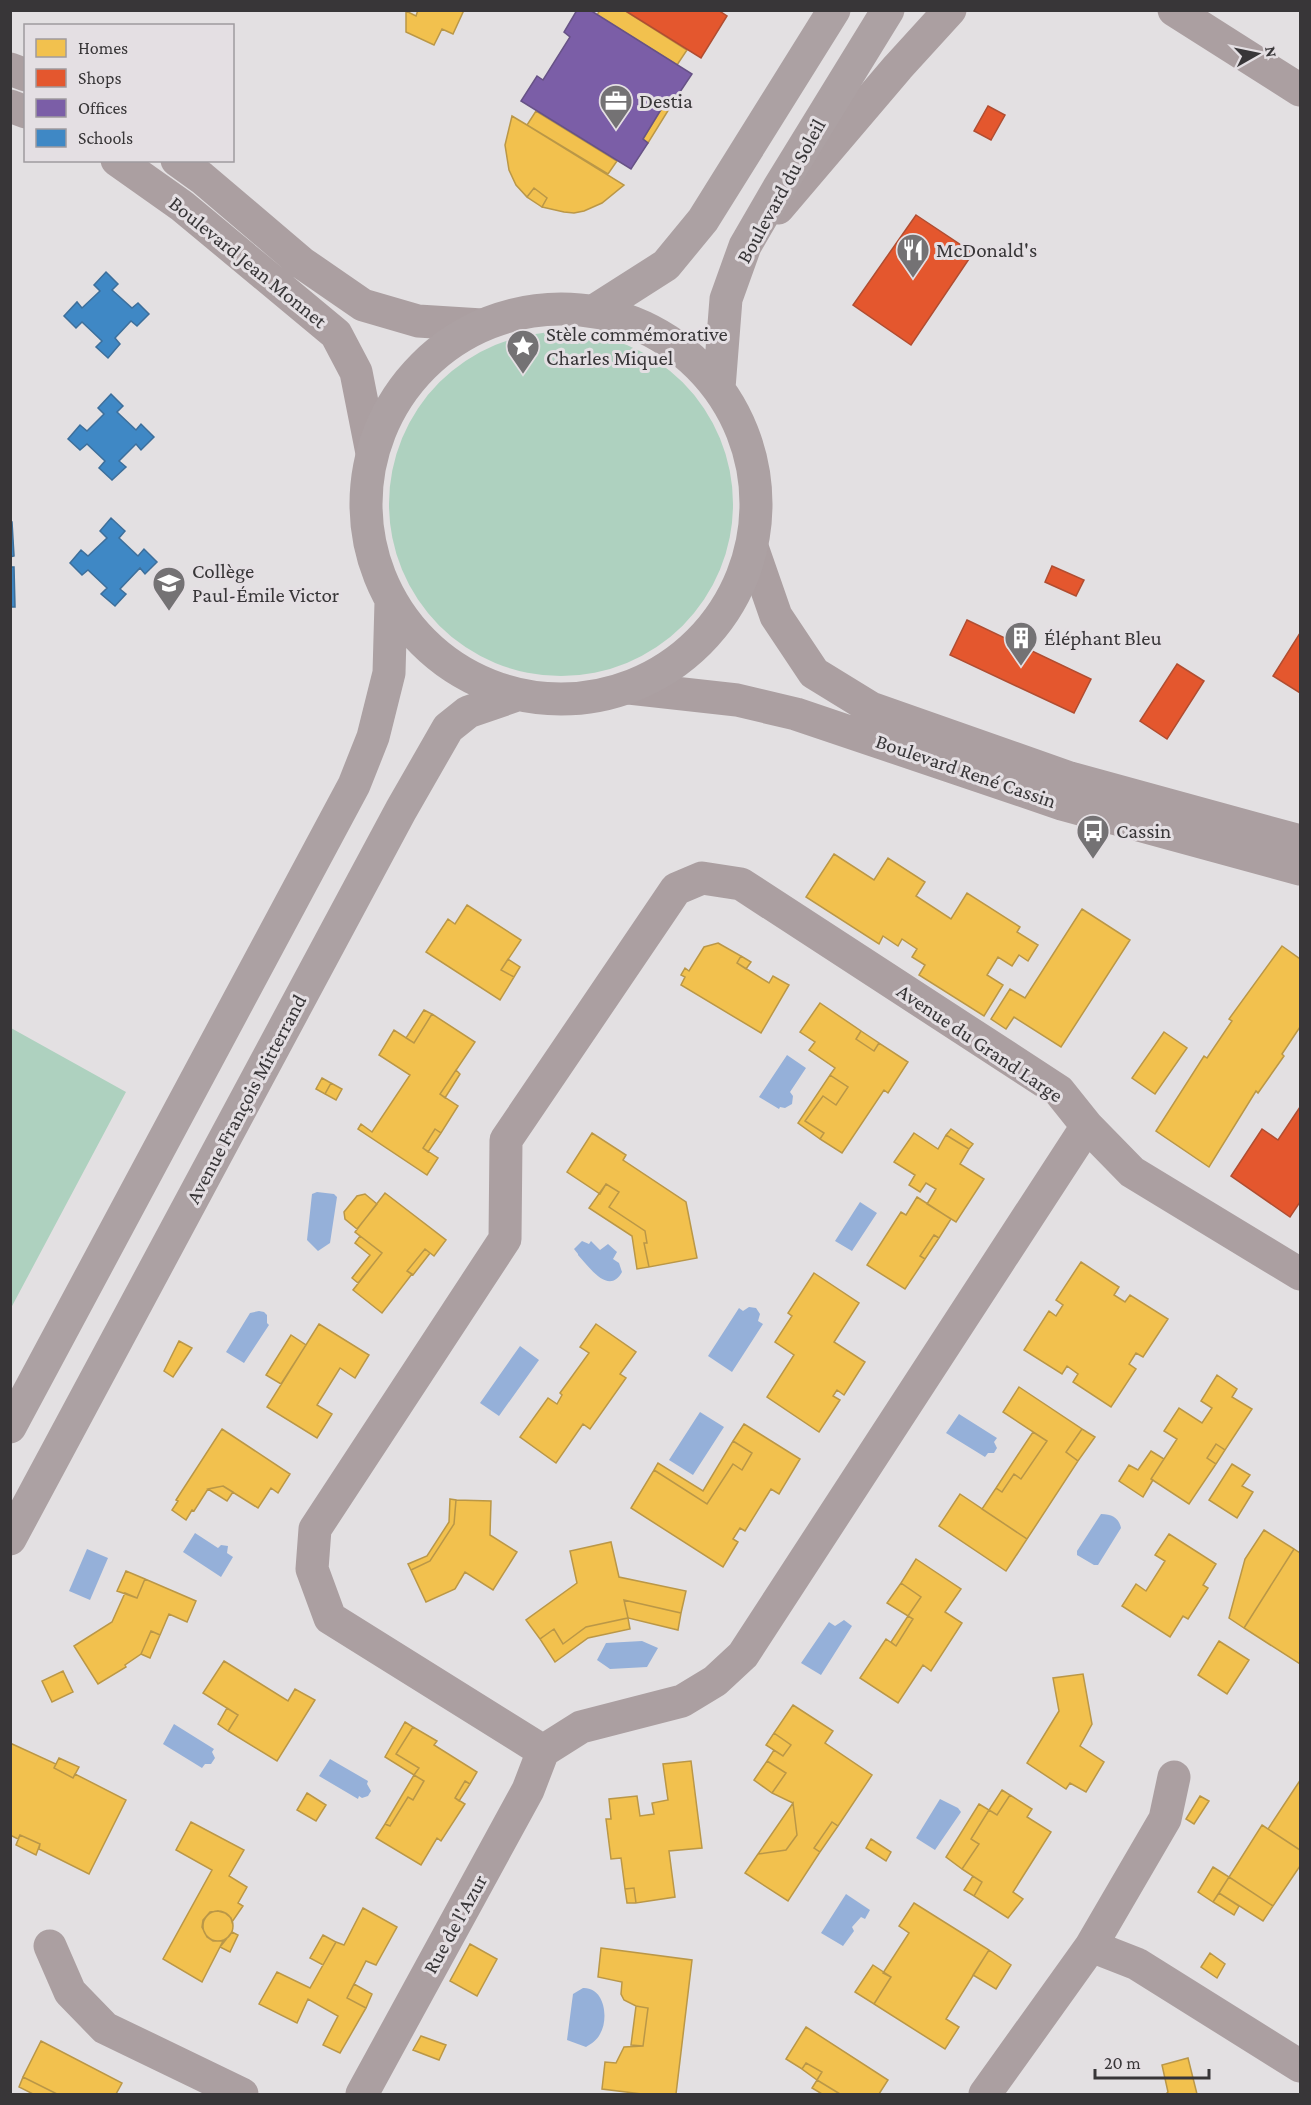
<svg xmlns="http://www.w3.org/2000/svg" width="1311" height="2105" font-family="'Crimson Pro',serif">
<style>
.green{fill:#aed1bf}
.water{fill:#95b0d9}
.homes{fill:#f2c14e;stroke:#ba9747;stroke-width:1.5}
.shops{fill:#e4572e;stroke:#b04d31;stroke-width:1.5}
.offices{fill:#7b5ea7;stroke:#675286;stroke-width:1.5}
.schools{fill:#3f88c5;stroke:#3d6f9b;stroke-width:1.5}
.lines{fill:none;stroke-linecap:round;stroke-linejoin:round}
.minor{stroke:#ab9fa1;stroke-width:33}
.major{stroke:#aca1a3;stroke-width:33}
.labels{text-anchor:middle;stroke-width:6;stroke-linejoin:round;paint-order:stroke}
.poi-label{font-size:21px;fill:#383638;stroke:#e4dfe3;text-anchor:start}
.street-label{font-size:21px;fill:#383638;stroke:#e4dfe3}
</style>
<rect width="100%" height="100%" fill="#e3e0e2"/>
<!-- green -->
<path class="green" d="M389 504a172 172 0 1 1 344 0a172 172 0 1 1-344 0Z
M11 1028 126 1092 11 1308Z"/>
<!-- water -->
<path class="water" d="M787 1055 806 1068 790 1092 793 1096 792 1104 785 1108 780 1107 779 1109 759 1097Z
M317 1192 334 1194 337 1197 330 1243 318 1251 307 1240 312 1194Z
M860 1202 877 1213 852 1251 835 1241Z
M582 1241 589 1244 591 1241 600 1250 608 1244 617 1252 613 1259 619 1263 622 1272C609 1296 589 1267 578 1255V1254L574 1249Z
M749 1307 756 1308 760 1314 758 1321 763 1324 732 1372 708 1356 739 1308 743 1311Z
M259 1311 264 1312 267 1315V1323L269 1325 244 1363 226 1352 250 1313Z
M520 1346 539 1360 499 1416 480 1403Z
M700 1412 724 1427 693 1475 669 1460Z
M959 1414 997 1438 994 1442 997 1448 994 1453H988L985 1457 946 1433Z
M1101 1514C1112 1514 1119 1518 1121 1528L1098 1565H1094L1077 1555V1551Z
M195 1533 218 1548 221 1545 228 1546 227 1553 233 1557 221 1577 183 1552Z
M87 1549 108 1558 90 1600 69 1591Z
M844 1620 852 1626 821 1675 801 1663 829 1622 835 1626Z
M642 1641 658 1648 647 1667 610 1669 597 1660 606 1643Z
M174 1724 214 1749 212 1752 215 1758 211 1764H205L202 1768 163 1744Z
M330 1759 368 1781 367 1784 371 1791 368 1796 362 1798 359 1796 358 1799 319 1776Z
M940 1799 958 1808 961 1812 935 1850 916 1838Z
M846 1894 870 1910 865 1919 861 1917 852 1927 854 1931 843 1946 821 1933Z
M583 1988C605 1987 609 2019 600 2034 597 2040 591 2044 586 2047L567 2040 573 1994Z"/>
<!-- homes -->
<path class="homes" d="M418 10H464L453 34 442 29 434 45 406 32V11L416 16Z
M600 10H624L687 50 677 65 597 15Z
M668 98 674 101 648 143 643 139Z
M536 111 617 161 608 174 527 125Z
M512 116 527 125 624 185 602 203 584 211 574 213 564 212 542 207 547 198 534 188 527 197 516 185 509 170 505 145Z
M534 188 547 198 542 207 527 197Z
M834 854 874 880 888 858 925 882 916 896 951 919 967 893 1020 927 1017 932 1038 945 1028 961 1019 955 1012 966 998 957 987 975 1003 985 984 1016 919 975 925 965 912 957 917 949 902 939 898 946 883 936 879 944 806 897Z
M467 905 521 940 501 970 514 977 500 1000 426 952 448 919 455 924Z
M1082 909 1130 940 1061 1047 1014 1017 1006 1029 991 1019 1010 989 1025 998Z
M718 943 741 956 737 963 769 983 773 976 789 985 761 1033 681 985 685 977 681 975 685 968 689 971 704 947Z
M1282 946 1300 959V1027L1282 1054 1284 1056 1258 1093 1256 1091 1209 1167 1156 1131 1204 1056 1207 1058 1232 1021 1229 1019Z
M741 956 751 962 746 969 737 963Z
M508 959 520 967 514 977 501 970Z
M820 1003 861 1031 856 1039 874 1051 879 1043 908 1062 888 1093 884 1090 842 1153 820 1139 824 1133 805 1121 823 1096 836 1105 848 1087 830 1075 835 1068 809 1050 815 1042 800 1032Z
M424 1010 432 1014 414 1043 406 1038Z
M432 1014 475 1042 440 1094 458 1106 441 1133 435 1129 423 1148 438 1158 427 1175 358 1129 361 1124 372 1132 410 1075 379 1055 394 1030 414 1043Z
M861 1031 879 1043 874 1051 856 1039Z
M1164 1032 1187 1048 1155 1094 1132 1078Z
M456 1070 460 1074 445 1098 440 1094Z
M830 1075 848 1087 836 1105 823 1096 805 1121 824 1133 820 1139 798 1123Z
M322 1078 331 1083 325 1094 316 1089Z
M331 1083 342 1089 336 1100 325 1094Z
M435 1129 441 1133 428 1152 423 1148Z
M951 1129 973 1144 969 1149 946 1135Z
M592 1133 626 1155 623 1160 686 1202 697 1258 649 1267 644 1243H647L645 1231 609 1207 619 1192 606 1184 600 1194 567 1172Z
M914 1133 938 1149 946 1135 969 1149 960 1164 984 1179 956 1222 927 1204 936 1189 926 1183 920 1192 909 1185 915 1175 894 1162Z
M606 1184 619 1192 609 1207 645 1231 647 1243H644L649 1267 637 1269 632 1236 589 1208Z
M385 1193 446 1240 434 1256 425 1249 407 1271 412 1274 382 1313 353 1290 382 1253 355 1232Z
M365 1194 377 1204 357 1229 345 1219 344 1212 357 1196Z
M917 1197 951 1219 939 1238 934 1235 920 1256 925 1259 905 1289 867 1265 901 1212 906 1215Z
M934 1235 939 1238 925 1259 920 1256Z
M360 1236 382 1253 358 1283 352 1278 370 1255 355 1243Z
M425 1249 430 1253 413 1275 407 1271Z
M1081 1262 1119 1287 1114 1295 1125 1302 1130 1295 1168 1319 1143 1357 1136 1353 1129 1364 1136 1369 1111 1407 1073 1382 1078 1374 1067 1366 1062 1374 1024 1350 1049 1311 1056 1316 1063 1305 1056 1300Z
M814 1273 859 1303 834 1342 865 1362 844 1395 837 1390 833 1396 840 1400 819 1432 767 1397 794 1355 775 1342 792 1316 788 1313Z
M319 1324 369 1355 355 1378 340 1368 317 1405 332 1414 317 1438 267 1407Z
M596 1324 636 1352 620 1374 626 1378 590 1429 583 1424 556 1463 520 1437 548 1398 557 1404 562 1395 560 1393 589 1353 580 1347Z
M291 1335 306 1345 281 1384 266 1375Z
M179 1341 192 1348 173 1377 164 1371Z
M1217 1375 1237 1389 1232 1397 1252 1409 1225 1450 1216 1444 1207 1458 1216 1464 1189 1504 1151 1479 1177 1439 1164 1431 1179 1408 1202 1423 1212 1408 1201 1401Z
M1019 1387 1082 1429 1066 1452 1078 1461 1027 1539 982 1509 996 1488 1002 1492 1014 1474 1021 1479 1047 1441 1003 1412Z
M744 1424 800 1459 779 1494 771 1489 745 1531 740 1528 733 1539 738 1542 723 1567 631 1508 654 1470 707 1504 733 1464 742 1470 752 1453 733 1441Z
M222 1429 290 1474 278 1493 271 1488 258 1508 223 1486 208 1489 194 1511 192 1510 186 1520 172 1510 178 1501 176 1500Z
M1082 1429 1095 1437 1078 1461 1066 1452Z
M1033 1432 1047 1441 1021 1479 1014 1474 1002 1492 996 1488Z
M733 1441 752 1453 742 1470 733 1464 707 1504 654 1470 658 1463 703 1491Z
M1216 1444 1225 1450 1216 1464 1207 1458Z
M1151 1451 1164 1459 1151 1479 1153 1480 1143 1497 1119 1481 1129 1465 1138 1470Z
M1232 1464 1250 1475 1242 1486 1253 1492 1237 1518 1209 1500Z
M223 1486 233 1492 227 1501 208 1489Z
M960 1494 1027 1539 1006 1571 939 1526Z
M450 1499 456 1500 454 1524 430 1561 411 1570 408 1564 427 1556 449 1522Z
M456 1500 491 1501 490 1535 517 1552 493 1590 465 1572 455 1589 426 1602 411 1570 430 1561 454 1524Z
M1264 1530 1294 1549 1244 1628 1229 1618 1245 1559Z
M1169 1534 1216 1564 1203 1585 1208 1588 1188 1619 1183 1616 1170 1637 1122 1606 1136 1584 1146 1591 1165 1561 1155 1555Z
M611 1542 619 1577 686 1591 681 1613 624 1600 628 1618 586 1627 563 1644 554 1629 540 1639 526 1620 577 1583 570 1551Z
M1294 1549 1300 1553V1664L1244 1628Z
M916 1559 961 1589 945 1612 962 1623 931 1671 923 1665 898 1703 860 1678 886 1639 896 1646 913 1619 908 1616 921 1597 901 1583Z
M126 1571 145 1579 137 1598 117 1591Z
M145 1579 196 1601 187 1622 169 1614 160 1635 151 1631 141 1654 125 1665 126 1667 98 1684 74 1646 112 1622 125 1593 137 1598Z
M901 1583 921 1597 908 1616 887 1603Z
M624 1600 681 1613 678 1630 628 1618Z
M908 1616 913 1619 896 1646 891 1642Z
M628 1618 630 1629 588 1638 555 1662 540 1639 554 1629 563 1644 586 1627Z
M151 1631 160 1635 150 1658 141 1654Z
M1219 1641 1249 1660 1227 1694 1198 1675Z
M224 1661 288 1701 295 1689 315 1700 277 1761 228 1731 238 1715 203 1693Z
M63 1671 73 1692 52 1702 42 1681Z
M1083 1674 1092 1724 1080 1746 1104 1762 1086 1792 1070 1783 1066 1789 1027 1763 1059 1711 1053 1678Z
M793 1705 833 1731 825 1743 872 1775 838 1826 832 1822 814 1848 820 1852 788 1901 745 1873 758 1854 786 1850 797 1835 793 1803 772 1793 786 1773 767 1761 774 1750 783 1756 791 1745 774 1733Z
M227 1708 238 1715 228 1731 218 1724Z
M405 1722 413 1727 396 1754 419 1768 414 1775 385 1757Z
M413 1727 437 1741 434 1745 477 1772 470 1784 465 1781 455 1798 465 1804 441 1841 437 1838 421 1865 376 1838 385 1824 390 1826 408 1797 413 1800 424 1781 414 1775 419 1768 396 1754Z
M774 1733 791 1745 783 1756 766 1745Z
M10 1743 56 1764 54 1768 73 1778 75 1774 126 1800 89 1874 39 1849 40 1844 20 1835 18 1839 10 1835Z
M59 1758 79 1767 73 1778 54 1768Z
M691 1761 702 1848 669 1851 675 1897 636 1903 634 1888 625 1889 621 1858 611 1859 606 1819H611L609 1799 637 1796 640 1816 654 1814 652 1803 668 1800 663 1764Z
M767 1761 786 1773 772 1793 754 1780Z
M414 1775 424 1781 413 1800 408 1797 390 1826 385 1824Z
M465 1781 470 1784 459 1801 455 1798Z
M1299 1782 1300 1783V1850L1268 1829Z
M1002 1790 1010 1795 997 1815 989 1810Z
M307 1793 326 1805 316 1821 297 1810Z
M1010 1795 1032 1809 1027 1817 1051 1832 1013 1892 1023 1899 1008 1918 974 1896 982 1882 962 1869 979 1844 971 1839 989 1810 997 1815Z
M1200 1796 1209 1801 1194 1824 1186 1819Z
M793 1803 797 1835 786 1850 758 1854Z
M979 1804 989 1810 971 1839 979 1844 962 1869 946 1857Z
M191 1822 244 1850 229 1876 247 1887 238 1903 243 1906 232 1922 231 1918 225 1913 218 1911 210 1912 203 1920 202 1927 207 1937 213 1941H223L202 1982 163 1959 212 1870 176 1850Z
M832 1822 838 1826 820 1852 814 1848Z
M1262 1825 1300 1850V1866L1273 1906 1229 1877Z
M20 1835 40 1844 36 1855 16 1845Z
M871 1839 891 1852 886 1861 866 1848Z
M1213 1867 1229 1877 1213 1902 1198 1892Z
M973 1876 982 1882 974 1896 964 1890Z
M1229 1877 1273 1906 1263 1921 1219 1893Z
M634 1888 636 1903H627L625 1889Z
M1219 1893 1239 1906 1234 1915 1213 1902Z
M914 1903 989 1950 946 2019 959 2027 945 2049 874 2004 891 1977 883 1973 909 1933 899 1926Z
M363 1908 397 1927 376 1965 366 1961 347 1998 366 2008 340 2053 323 2045 338 2016 308 1999 297 2023 259 2004 277 1972 310 1988 336 1942 344 1945Z
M203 1926a15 15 0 1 1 30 0a15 15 0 1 1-30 0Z
M232 1932 238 1935 230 1952 220 1947Z
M323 1935 336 1942 323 1965 310 1958Z
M470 1944 497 1959 477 1996 450 1981Z
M601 1948 692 1960 676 2094H642L602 2089 605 2062 616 2063 624 2047 643 2046 648 2008 636 2006 624 2000 621 1994 622 1982 598 1977Z
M989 1950 1011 1965 996 1989 973 1975Z
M1210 1953 1225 1964 1217 1978 1201 1967Z
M873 1965 891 1977 874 2004 855 1992Z
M354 1984 372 1994 366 2008 347 1998Z
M636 2006 648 2008 643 2046 631 2045Z
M806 2027 888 2080 879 2094H840L817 2080 822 2072 806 2063 802 2069 786 2059Z
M421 2036 446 2045 439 2060 413 2050Z
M41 2041 122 2083 116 2094H57L23 2077Z
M1188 2058 1197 2094H1166L1168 2092 1162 2065Z
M806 2063 822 2072 817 2080 802 2069Z
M23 2077 57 2094H33L19 2087Z
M817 2080 840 2094H822L812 2088Z"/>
<!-- shops -->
<path class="shops" d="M624 10H718L727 16 701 58Z
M988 106 1005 115 991 140 974 131Z
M916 215 973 253 911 345 853 305Z
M1052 566 1084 580 1076 596 1045 582Z
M967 620 1091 679 1074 713 950 655Z
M1300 633V693L1273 676Z
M1177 664 1204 681 1167 739 1140 721Z
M1300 1107V1202L1290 1217 1231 1176 1262 1129 1278 1140Z"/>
<!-- offices -->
<path class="offices" d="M577 10H590L692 74 674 101 668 98 643 139 648 143 631 169 521 101 537 76 543 80 570 37 564 32Z"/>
<!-- schools -->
<path class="schools" d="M106 272 118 284 112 290 132 308 138 303 149 314 137 326 131 321 115 338 120 344 108 358 96 347 102 341 82 322 76 328 64 316 77 302 82 308 100 291 94 285Z
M111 394 123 406 117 412 136 430 141 424 154 437 141 450 136 444 119 461 126 467 112 480 99 468 105 461 87 444 80 450 68 439 80 425 87 431 104 414 98 408Z
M111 518 125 531 119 538 138 556 144 549 157 562 145 574 140 568 120 589 126 594 115 606 101 594 107 588 88 570 82 575 70 563 81 550 88 556 107 538 100 531Z
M10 522H12L14 556 10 557Z
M10 567H14L15 607H10Z"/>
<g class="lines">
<!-- minor -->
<path class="minor" d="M1174 10 1300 90
M10 69 26 75
M10 106 26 112
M117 160 182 206 336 334 356 372 372 453
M177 160 202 178 302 263 363 305 418 321 482 325
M778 208 898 67 950 10
M752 547 776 616 814 673 871 708 1070 778 1300 841
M629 688 737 700 796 714 1062 804 1300 869
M1087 1126 743 1655 715 1681 682 1701 581 1727 543 1751 330 1618 312 1569 315 1529 505 1239 506 1140 676 889 702 878 741 884 1059 1091 1087 1126 1132 1172 1300 1274
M50 1946 70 1992 105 2028 242 2094
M1091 1946 1137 1964 1300 2066
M362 2094 528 1790 543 1751
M985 2094 1091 1946 1165 1819 1174 1777"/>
<!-- major -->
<path class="major" d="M366 504a195 195 0 1 1 390 0a195 195 0 1 1-390 0Z
M594 311 666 265 703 220 834 10
M719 388 726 299 745 246 778 189 888 10
M10 1427 354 785 373 737 389 673 391 602
M10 1539 401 810 448 728 468 712 517 695"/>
</g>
<!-- icons -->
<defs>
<g id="office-pin" transform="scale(1.725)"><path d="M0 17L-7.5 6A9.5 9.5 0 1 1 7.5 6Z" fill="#747274" stroke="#e4dfe3"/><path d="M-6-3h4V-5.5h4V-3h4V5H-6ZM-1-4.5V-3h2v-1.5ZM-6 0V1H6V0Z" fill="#fff"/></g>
<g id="restaurant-pin" transform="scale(1.725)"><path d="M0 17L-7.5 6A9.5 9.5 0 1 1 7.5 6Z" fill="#747274" stroke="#e4dfe3"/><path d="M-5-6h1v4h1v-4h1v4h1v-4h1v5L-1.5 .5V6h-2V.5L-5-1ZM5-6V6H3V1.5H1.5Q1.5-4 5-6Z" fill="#fff"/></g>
<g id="sight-pin" transform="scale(1.725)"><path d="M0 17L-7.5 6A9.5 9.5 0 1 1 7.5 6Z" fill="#747274" stroke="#e4dfe3"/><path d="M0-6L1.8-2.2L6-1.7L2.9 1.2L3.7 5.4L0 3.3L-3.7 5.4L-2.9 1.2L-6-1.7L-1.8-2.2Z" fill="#fff"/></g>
<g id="school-pin" transform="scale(1.725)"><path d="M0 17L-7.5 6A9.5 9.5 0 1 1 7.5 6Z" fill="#747274" stroke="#e4dfe3"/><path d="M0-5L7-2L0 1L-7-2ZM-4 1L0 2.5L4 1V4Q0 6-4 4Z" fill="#fff"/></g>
<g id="building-pin" transform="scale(1.725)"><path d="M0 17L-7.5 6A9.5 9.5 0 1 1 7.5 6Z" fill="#747274" stroke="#e4dfe3"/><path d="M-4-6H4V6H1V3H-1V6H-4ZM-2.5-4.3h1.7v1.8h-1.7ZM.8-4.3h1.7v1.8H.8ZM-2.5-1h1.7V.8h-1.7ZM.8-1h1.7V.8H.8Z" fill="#fff"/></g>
<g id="bus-pin" transform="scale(1.725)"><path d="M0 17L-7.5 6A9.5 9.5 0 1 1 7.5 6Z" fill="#747274" stroke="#e4dfe3"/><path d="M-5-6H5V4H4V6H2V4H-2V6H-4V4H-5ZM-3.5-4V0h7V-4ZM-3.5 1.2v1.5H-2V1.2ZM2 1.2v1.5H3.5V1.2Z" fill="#fff"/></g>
</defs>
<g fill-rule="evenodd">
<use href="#office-pin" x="616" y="101"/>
<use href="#restaurant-pin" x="913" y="250"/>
<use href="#sight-pin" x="523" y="346"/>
<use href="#school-pin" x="169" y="583"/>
<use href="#building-pin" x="1021" y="638"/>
<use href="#bus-pin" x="1093" y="831"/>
</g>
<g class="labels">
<!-- poi labels -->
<g class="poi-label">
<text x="639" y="108">Destia</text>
<text x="936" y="257">McDonald's</text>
<text x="546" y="341">Stèle commémorative<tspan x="546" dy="24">Charles Miquel</tspan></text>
<text x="192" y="578">Collège<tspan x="192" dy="24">Paul-Émile Victor</tspan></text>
<text x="1044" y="645">Éléphant Bleu</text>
<text x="1116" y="838">Cassin</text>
</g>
<!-- street labels -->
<g class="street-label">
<text transform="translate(781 191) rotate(-61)" y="7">Boulevard du Soleil</text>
<text transform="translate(248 262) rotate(39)" y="7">Boulevard Jean Monnet</text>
<text transform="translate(966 771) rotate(19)" y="7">Boulevard René Cassin</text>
<text transform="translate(980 1043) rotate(34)" y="7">Avenue du Grand Large</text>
<text transform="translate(246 1099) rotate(-62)" y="7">Avenue François Mitterrand</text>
<text transform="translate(455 1924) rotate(-61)" y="7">Rue de l'Azur</text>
</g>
</g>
<!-- border -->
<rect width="1311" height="2105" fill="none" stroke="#383638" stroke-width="24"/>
<!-- legend -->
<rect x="24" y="24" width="210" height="138" fill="#e4dfe3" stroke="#9f9b9f" stroke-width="1.5"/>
<rect x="36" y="39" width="30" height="18" fill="#f2c14e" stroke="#9f9b9f" stroke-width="1.5"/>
<text x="78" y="54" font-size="18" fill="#383638">Homes</text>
<rect x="36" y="69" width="30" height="18" fill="#e4572e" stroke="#9f9b9f" stroke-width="1.5"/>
<text x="78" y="84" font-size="18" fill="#383638">Shops</text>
<rect x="36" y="99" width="30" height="18" fill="#7b5ea7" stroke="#9f9b9f" stroke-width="1.5"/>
<text x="78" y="114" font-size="18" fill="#383638">Offices</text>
<rect x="36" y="129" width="30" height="18" fill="#3f88c5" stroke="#9f9b9f" stroke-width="1.5"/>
<text x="78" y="144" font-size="18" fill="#383638">Schools</text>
<!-- north arrow -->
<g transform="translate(1257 54) rotate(81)" stroke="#e4dfe3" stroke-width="4.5" paint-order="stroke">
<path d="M0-4.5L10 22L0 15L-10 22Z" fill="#383638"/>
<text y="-9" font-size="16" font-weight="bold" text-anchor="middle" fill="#383638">N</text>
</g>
<!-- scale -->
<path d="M1095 2069v9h114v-9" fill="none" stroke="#383638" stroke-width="3"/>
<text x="1104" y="2069" font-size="18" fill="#383638" stroke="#e4dfe3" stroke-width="4.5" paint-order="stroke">20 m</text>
</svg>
